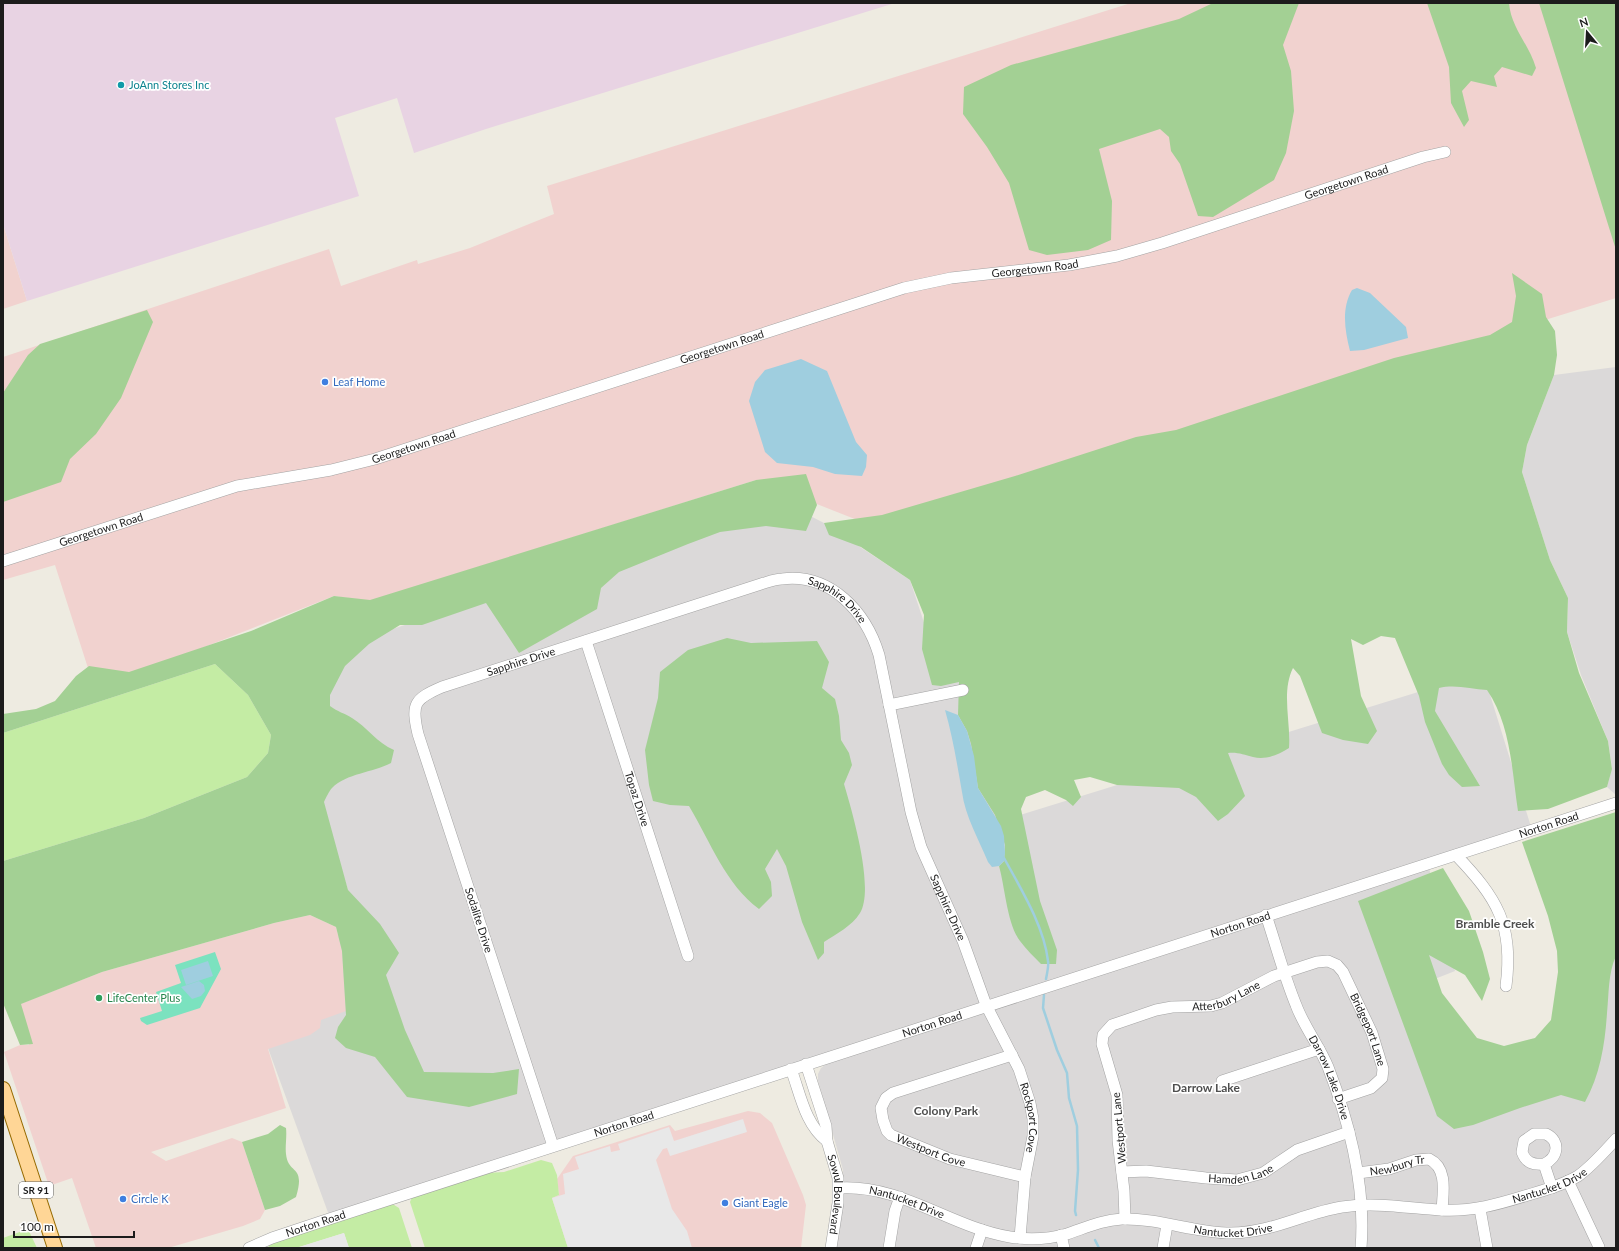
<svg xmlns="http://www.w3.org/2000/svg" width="1619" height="1251" font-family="Lato,sans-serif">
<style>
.residential{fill:#dbd9d9}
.commercial{fill:#f1d2cf}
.industrial{fill:#e8d3e3}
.grass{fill:#c4eca4}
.forest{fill:#a3d094}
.pitch{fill:#7be2bf}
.parking{fill:#e8e8e8}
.water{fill:#9fcedf}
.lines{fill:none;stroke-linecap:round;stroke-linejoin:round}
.stream{stroke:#9fcedf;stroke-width:2.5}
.minor-casing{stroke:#a3a3a3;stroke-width:12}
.major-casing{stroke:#956a00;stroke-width:16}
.minor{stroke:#fff;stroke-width:11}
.major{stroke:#ffd696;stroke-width:14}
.culture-dot{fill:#0f9aa8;stroke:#fff;stroke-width:1.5}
.shop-dot{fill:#3f7fe0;stroke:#fff;stroke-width:1.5}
.leisure-dot{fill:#2e9e5b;stroke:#fff;stroke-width:1.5}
.labels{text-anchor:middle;stroke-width:3.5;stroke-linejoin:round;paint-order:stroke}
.shield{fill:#fff;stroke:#606060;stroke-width:1}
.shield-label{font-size:10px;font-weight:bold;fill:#1c1c1c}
.culture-label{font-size:11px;fill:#0d838f;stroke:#fff;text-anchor:start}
.street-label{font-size:11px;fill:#1c1c1c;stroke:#fff}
.shop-label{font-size:11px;fill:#366cbe;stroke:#fff;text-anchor:start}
.leisure-label{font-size:11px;fill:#27864d;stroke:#fff;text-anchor:start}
.neighbourhood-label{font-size:12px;font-weight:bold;fill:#4f4f4f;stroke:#fff}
</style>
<rect width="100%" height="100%" fill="#eeebe1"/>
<!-- residential -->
<path class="residential" d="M1616 367V795L1607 787 1612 768 1608 741 1581 675 1567 632 1568 598 1550 560 1522 472 1527 445 1554 375Z
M783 502 824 523 910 580 933 650 960 681 1007 819 1483 672 1532 830 330 1218 268 1048 315 1031 321 1020 348 890 279 666Z
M1429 868 1455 971 1407 990 1446 1118 1587 1022 1616 955V1248H835L844 1198 843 1170 818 1081V1074L821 1068 829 1062Z"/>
<!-- commercial -->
<path class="commercial" d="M1131 3H1540L1616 238V298L875 527 756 480 370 601 334 596 95 690 55 565 3 580V357L329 249 341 286 417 260 418 264 470 248 554 214 547 186Z
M3 224 27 301 3 309Z
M310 915 336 927 342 951 346 1011 321 1020 320 1028 310 1035 268 1049 286 1108 151 1152 166 1161 232 1138 242 1142 265 1210 260 1219 243 1226 168 1248H96L72 1178 49 1186 4 1052 20 1045H29L20 1004 102 972 274 923Z
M748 1111 760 1113 772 1123 803 1195 806 1205 801 1248H568L552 1198 559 1195 557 1179 573 1156 670 1125 675 1131Z"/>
<!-- industrial -->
<path class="industrial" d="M3 3H895L486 129 414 153 397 98 335 118 359 196 27 301 3 224Z"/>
<!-- grass -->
<path class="grass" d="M215 664 248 695 271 735 268 753 247 777 144 818 3 861V733Z
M541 1160 552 1163 557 1175 559 1195 552 1198 568 1248H425L410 1202 412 1197 486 1173 504 1172Z
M391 1203 399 1208 412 1248H349L344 1233 296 1248H268L269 1245 288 1235Z
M28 1229 37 1248H3V1238Z"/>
<!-- forest -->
<path class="forest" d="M1213 3H1299L1283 45 1291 71 1294 111 1286 153 1274 180 1213 217 1198 216 1180 164 1171 151 1169 137 1160 129 1099 149 1112 201 1111 240 1088 250 1047 255 1029 250 1009 183 987 147 963 114 964 87 1011 65 1179 19Z
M1427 3H1509C1511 28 1529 44 1536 68L1532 76 1502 67 1494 76 1497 87 1471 81 1462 91 1469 120 1464 127 1451 103 1449 67Z
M1539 3H1616V250Z
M1512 273 1542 294 1546 317 1555 331 1557 355 1554 375 1527 445 1522 472 1550 560 1568 598 1567 632 1579 673 1608 741 1612 769 1607 787 1548 809 1518 811C1512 772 1511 725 1487 690 1471 689 1455 684 1439 688L1435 711 1480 786 1462 787 1449 775 1442 764 1425 722 1419 696 1395 638 1381 636 1363 645 1351 639 1361 696 1377 731 1368 744 1343 740 1322 733 1300 676 1293 668C1281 692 1291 722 1289 748 1278 755 1266 760 1253 757 1244 755 1238 752 1228 753L1245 796 1228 814 1218 821 1196 797 1179 788 1117 785 1090 777 1074 780 1081 797 1073 806 1066 800 1045 790 1026 797 1021 809 1040 901 1057 950 1056 964H1041C1034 957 1026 949 1020 941 1007 924 1005 887 999 866L1004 861 1005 845 995 815 978 788 971 744 967 731 958 715 959 682 941 686 932 685 922 649 924 615 910 580 861 547 829 535 824 523 882 515 1015 476 1136 437 1176 430 1394 358 1490 335 1512 322 1516 296Z
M147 310 153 322 121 398 96 434 70 459 61 482 3 502V393L28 355 40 344Z
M806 474 817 505 806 531 766 526 720 532 688 544 619 572 601 588 597 609 519 653 486 603 422 625H400L369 644 345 666 330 695V706C338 712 344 713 352 718 367 727 377 743 394 750L391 763C372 773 347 773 332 788 329 791 326 798 324 802L348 890 380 924 399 953 386 975 405 1030 424 1072 493 1073 519 1069 517 1094 469 1107 407 1097 375 1057 346 1048 335 1038 338 1027 346 1015 342 951 336 927 310 915 274 923 102 972 21 1004 33 1044 20 1045 3 1003V861L144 818 247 777 268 753 271 735 248 695 215 664 3 733V714L36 709 55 701 76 676 89 666 129 672 251 631 334 596 370 600 756 480Z
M727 638 751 643 817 641 829 662 822 688 835 699 839 716 841 740 849 753 852 765 844 784C852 811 875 889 860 913 852 926 836 934 824 942V953L818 960 802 922 786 866 777 849 765 869 771 882 772 896 759 909C726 885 710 841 689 806L670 805 653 801 649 785 645 750 658 698 660 672 688 650Z
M1616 812V956C1608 973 1609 994 1607 1013 1605 1044 1600 1075 1585 1102L1561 1095 1520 1108 1473 1125 1454 1129 1437 1116 1358 901 1443 868 1469 911 1483 952 1490 979 1482 1001 1465 975 1429 955 1442 993 1477 1038 1504 1046 1535 1038 1551 1020 1558 972 1557 951 1548 916 1522 842Z
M280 1125 286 1128C287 1137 285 1146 286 1154 288 1175 306 1164 296 1197L280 1206 265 1210 242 1142 268 1134Z"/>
<!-- pitch -->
<path class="pitch" d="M215 952 221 969 200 1008 147 1025 141 1021 140 1018 162 1011 156 992 181 983 175 965Z"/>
<!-- parking -->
<path class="parking" d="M743 1119 747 1132 670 1156 667 1148 663 1149 656 1160 672 1209 687 1231 692 1248H568L552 1198 565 1194 563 1174 579 1169 575 1157 610 1146 611 1152 620 1150 618 1144 669 1127 674 1141Z
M344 1233 349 1248H296Z"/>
<!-- water -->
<path class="water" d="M1357 288 1370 293 1406 327 1408 338 1364 350 1350 351C1345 331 1341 309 1352 290Z
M801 359 827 371 856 442 867 455 866 467 862 476 835 474 813 467 777 463 765 452 749 401 755 382 765 370Z
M945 710 958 715 967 731 974 756 978 788 1001 826 1004 836 1005 853 1004 861 999 866 992 867 988 862C979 840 965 816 962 792 957 764 953 738 945 710Z
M208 961 213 976 186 985 181 970Z
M199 981 204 985 205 991 201 996 192 999 181 987Z"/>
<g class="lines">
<!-- stream -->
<path class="stream" d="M1004 858C1021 889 1044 926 1048 961 1049 966 1047 973 1046 979
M1044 995 1043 1008 1057 1050 1067 1073 1069 1098 1077 1126 1078 1170 1075 1211 1076 1215
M1095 1240 1099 1248"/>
<!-- minor casing -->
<g class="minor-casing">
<g id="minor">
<path id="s1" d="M3 561 237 486 331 470 375 459 904 288 951 278 1069 265 1117 256 1162 243 1423 157 1445 152"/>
<path id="s2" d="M586 641 688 956"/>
<path d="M889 705 963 690"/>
<path d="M1456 855C1497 898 1514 925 1506 986"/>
<path id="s3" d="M1266 915C1276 945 1284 976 1296 1005 1304 1027 1319 1045 1328 1067 1350 1124 1366 1186 1361 1248"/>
<path id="s4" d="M1012 1055 893 1093 886 1098 881 1108 883 1120 887 1131 891 1135 950 1159 1025 1177"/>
<path id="s5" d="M806 1064 826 1126 827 1141 838 1178V1203L831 1248"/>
<path d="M791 1069C800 1093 805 1125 827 1141"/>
<path d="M1222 1081 1319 1049"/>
<path id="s6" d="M553 1146 418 734C411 704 414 699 442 687L761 584C768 582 775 579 782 579 831 573 866 612 879 655L911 812 921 847 963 941 986 1005 1019 1069 1030 1103 1033 1119V1136L1025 1177 1020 1238"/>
<path d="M1544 1164C1533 1165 1526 1163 1522 1152L1524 1141 1534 1134H1546C1561 1141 1558 1158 1544 1164L1552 1188"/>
<path id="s7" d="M1122 1172 1146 1171 1206 1178 1237 1180 1263 1173 1297 1150 1349 1132"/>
<path id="s8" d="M1358 1173 1389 1169 1416 1160 1429 1159C1448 1168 1443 1193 1442 1210"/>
<path d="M1568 1181 1599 1247"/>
<path id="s9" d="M839 1188C901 1184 950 1227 1010 1237 1029 1240 1049 1239 1067 1234 1085 1228 1102 1220 1122 1219 1159 1218 1195 1233 1231 1233 1271 1233 1304 1213 1342 1207 1375 1202 1408 1208 1440 1210 1472 1212 1499 1204 1528 1195 1545 1190 1563 1185 1578 1176 1592 1166 1604 1152 1616 1139"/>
<path d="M1480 1209 1487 1248"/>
<path id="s10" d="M1125 1219 1124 1191 1118 1140 1117 1095 1102 1044 1103 1035 1112 1025 1156 1010 1172 1007 1211 1006 1222 1003 1274 976 1317 962 1328 961 1337 965 1343 972 1372 1033 1383 1069 1382 1078 1371 1088 1338 1099"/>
<path d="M1061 1235 1064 1248"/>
<path id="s11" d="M249 1248 272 1238 320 1222 1616 803"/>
<path d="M889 1248 895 1211 900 1197"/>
<path d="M976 1248 982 1230"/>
<path d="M1163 1248 1167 1225"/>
</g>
</g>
<!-- major casing -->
<g class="major-casing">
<path id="major" d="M3 1089 55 1248"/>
</g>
<!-- minor -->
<use href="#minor" class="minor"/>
<!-- major -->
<use href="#major" class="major"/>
</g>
<!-- markers -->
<circle class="culture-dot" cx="121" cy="85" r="4"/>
<g class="shop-dot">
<circle cx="325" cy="382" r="4"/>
<circle cx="123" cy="1199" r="4"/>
<circle cx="725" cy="1203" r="4"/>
</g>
<circle class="leisure-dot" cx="99" cy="998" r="4"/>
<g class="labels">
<!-- shield labels -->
<rect class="shield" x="19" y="1182" width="34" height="16" rx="3"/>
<g class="shield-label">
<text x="36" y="1194">SR 91</text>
</g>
<!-- culture labels -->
<g class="culture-label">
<text x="129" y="89">JoAnn Stores Inc</text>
</g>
<!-- street labels -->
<g class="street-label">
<text dy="4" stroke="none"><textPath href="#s1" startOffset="1399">Georgetown Road</textPath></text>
<text dy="4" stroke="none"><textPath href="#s1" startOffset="1075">Georgetown Road</textPath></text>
<text dy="4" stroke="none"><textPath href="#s1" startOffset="751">Georgetown Road</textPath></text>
<text dy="4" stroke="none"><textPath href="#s1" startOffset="427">Georgetown Road</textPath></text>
<text dy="4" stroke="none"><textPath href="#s1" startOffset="103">Georgetown Road</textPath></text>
<text dy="4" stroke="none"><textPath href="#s6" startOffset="914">Sapphire Drive</textPath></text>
<text dy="4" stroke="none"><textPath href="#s6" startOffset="578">Sapphire Drive</textPath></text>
<text dy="4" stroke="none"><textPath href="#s2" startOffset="166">Topaz Drive</textPath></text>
<text dy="4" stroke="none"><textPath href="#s11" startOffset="1367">Norton Road</textPath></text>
<text dy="4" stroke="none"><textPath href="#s6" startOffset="1249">Sapphire Drive</textPath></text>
<text transform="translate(479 920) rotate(72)" y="4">Sodalite Drive</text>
<text dy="4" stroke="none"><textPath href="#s11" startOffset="1043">Norton Road</textPath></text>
<text dy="4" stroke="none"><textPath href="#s10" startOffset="319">Atterbury Lane</textPath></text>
<text dy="4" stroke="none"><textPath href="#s11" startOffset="719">Norton Road</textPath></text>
<text dy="4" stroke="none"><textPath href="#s10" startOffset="510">Bridgeport Lane</textPath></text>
<text dy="4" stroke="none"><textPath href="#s3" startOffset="175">Darrow Lake Drive</textPath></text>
<text dy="4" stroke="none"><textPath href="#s6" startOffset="1476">Rockport Cove</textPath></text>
<text dy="4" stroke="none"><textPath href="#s11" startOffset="395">Norton Road</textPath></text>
<text transform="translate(1119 1128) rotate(-95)" y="4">Westport Lane</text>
<text dy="4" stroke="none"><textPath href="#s4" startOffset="217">Westport Cove</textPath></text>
<text dy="4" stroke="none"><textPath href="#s8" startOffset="40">Newbury Tr</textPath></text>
<text dy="4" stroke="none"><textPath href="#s7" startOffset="120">Hamden Lane</textPath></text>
<text dy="4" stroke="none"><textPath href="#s9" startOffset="730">Nantucket Drive</textPath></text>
<text dy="4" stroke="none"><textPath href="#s5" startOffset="135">Sowul Boulevard</textPath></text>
<text dy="4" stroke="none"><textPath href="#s9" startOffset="70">Nantucket Drive</textPath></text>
<text dy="4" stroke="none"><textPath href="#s11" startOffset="71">Norton Road</textPath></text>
<text dy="4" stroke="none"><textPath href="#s9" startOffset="406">Nantucket Drive</textPath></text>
</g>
<!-- shop labels -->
<g class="shop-label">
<text x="333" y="386">Leaf Home</text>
<text x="131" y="1203">Circle K</text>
<text x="733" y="1207">Giant Eagle</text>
</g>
<!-- leisure labels -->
<g class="leisure-label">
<text x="107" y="1002">LifeCenter Plus</text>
</g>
<!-- neighbourhood labels -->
<g class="neighbourhood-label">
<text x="1495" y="928">Bramble Creek</text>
<text x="1206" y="1092">Darrow Lake</text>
<text x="946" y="1115">Colony Park</text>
</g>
</g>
<!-- border -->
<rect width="1619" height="1251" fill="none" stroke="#1c1c1c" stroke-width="8"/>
<!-- north arrow -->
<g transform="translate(1587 32) rotate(342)" stroke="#ffffff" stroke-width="3" paint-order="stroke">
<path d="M0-3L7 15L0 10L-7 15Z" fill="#1c1c1c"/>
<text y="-6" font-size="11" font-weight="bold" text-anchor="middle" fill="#1c1c1c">N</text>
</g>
<!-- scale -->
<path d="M14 1231v6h120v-6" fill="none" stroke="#1c1c1c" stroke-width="2"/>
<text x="20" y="1231" font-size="12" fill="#1c1c1c" stroke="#ffffff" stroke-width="3" paint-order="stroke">100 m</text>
</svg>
